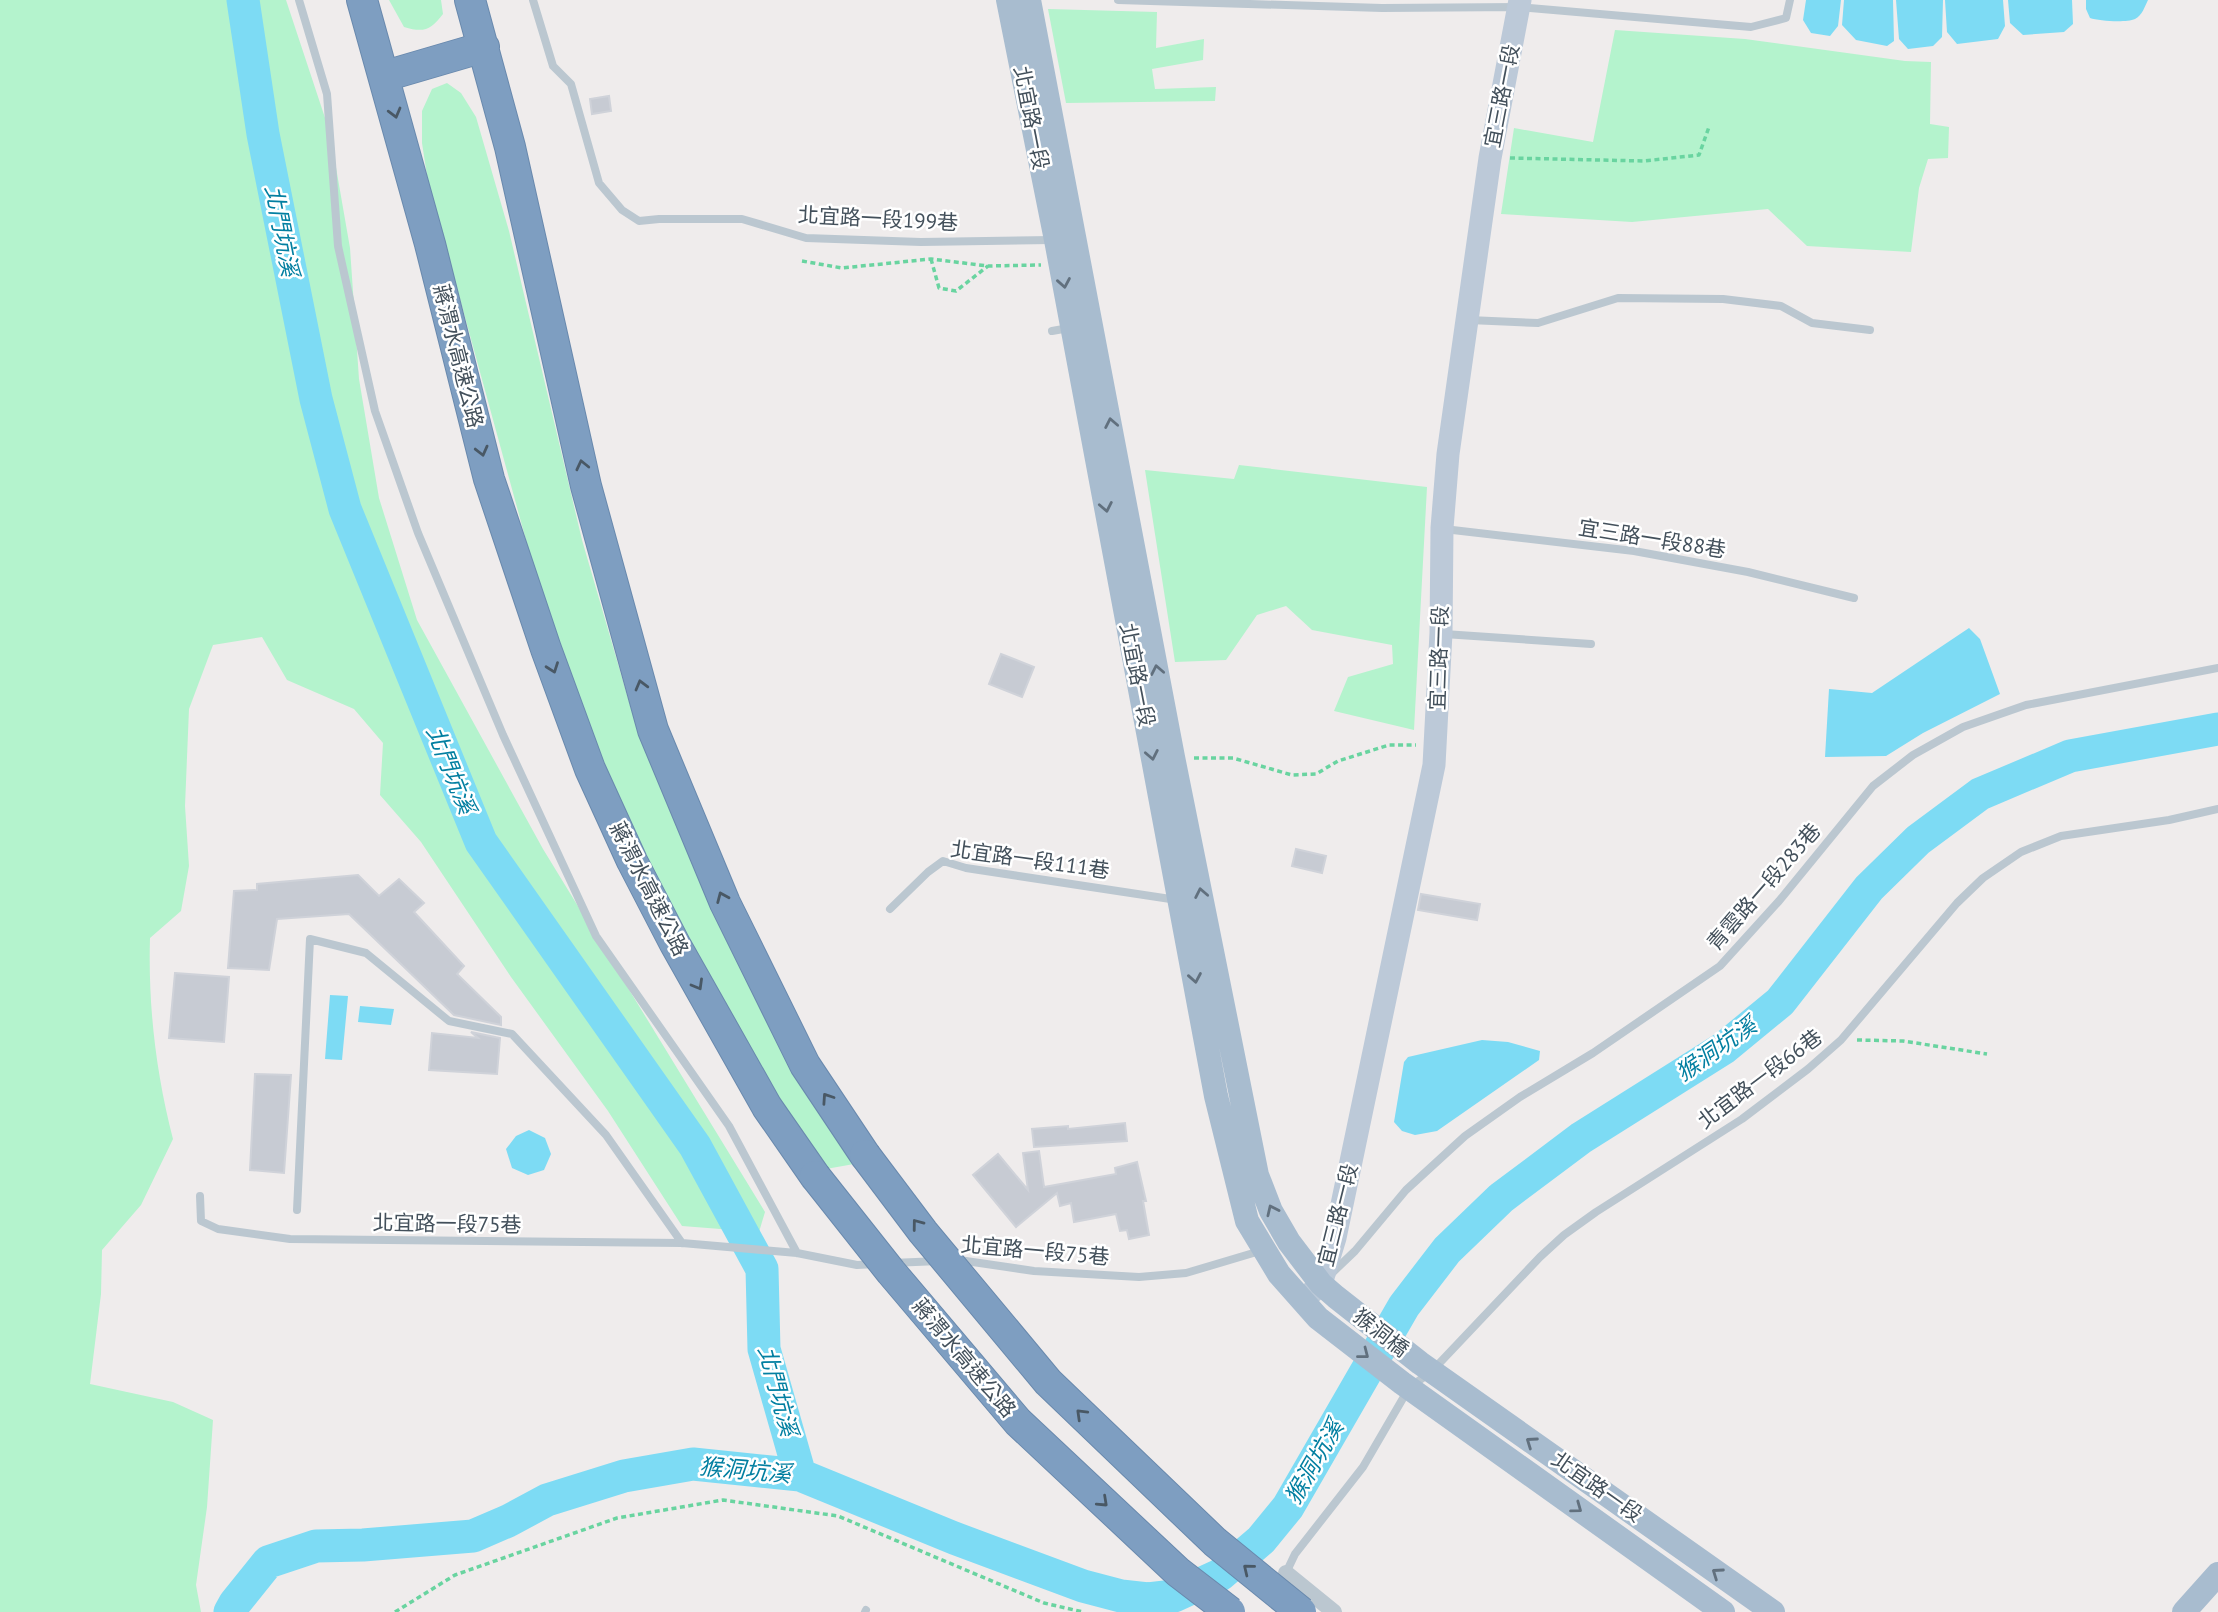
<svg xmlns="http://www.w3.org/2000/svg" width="2218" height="1612" font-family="'PT Sans','Noto Sans TC',sans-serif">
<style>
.green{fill:#b4f3cd}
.water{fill:#7ddbf4}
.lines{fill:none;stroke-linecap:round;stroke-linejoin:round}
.river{stroke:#7ddbf4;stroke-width:33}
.building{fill:#c7cbd3;stroke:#cfd2d9;stroke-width:2}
.highway-casing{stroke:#6989ad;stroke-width:32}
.path{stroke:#69d4a0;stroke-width:3.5;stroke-dasharray:5 3.5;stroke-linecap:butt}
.lane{stroke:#bbc7d0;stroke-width:8}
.street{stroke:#bbc7d0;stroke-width:16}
.secondary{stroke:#bcc9d8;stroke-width:23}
.primary{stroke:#a8bccf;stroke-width:24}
.highway{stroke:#7e9ec1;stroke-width:30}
.highway-bridge-casing{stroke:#6989ad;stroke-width:32;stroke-linecap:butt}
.highway-bridge{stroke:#7e9ec1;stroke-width:30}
.oneway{stroke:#495865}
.oneway2{stroke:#61707e}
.labels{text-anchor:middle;stroke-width:5;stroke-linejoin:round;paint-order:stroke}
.street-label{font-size:21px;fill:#43505b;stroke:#fff}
.water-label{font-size:23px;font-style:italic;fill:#027fa1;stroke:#fff}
</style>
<rect width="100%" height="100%" fill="#efecec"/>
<!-- green -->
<path class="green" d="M0 0H286L330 133 350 248 359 379 379 498 417 620 543 849 765 1212 759 1232 682 1226 608 1111 511 977 421 842 380 795 383 743 354 709 287 680 262 637 213 645 189 709 185 806 189 866 181 911 150 938C148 1006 156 1073 173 1139L141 1205 102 1250 101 1294 90 1384 173 1402 213 1420 207 1507 196 1585 201 1612H0Z
M389 0H441L443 14C431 30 424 33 404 27Z
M1048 9 1157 12 1156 48 1204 39 1203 60 1152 69 1155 89 1216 87 1215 101 1066 103Z
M1615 30 1745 39 1905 61 1931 62 1930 124 1949 127 1948 158 1928 159 1919 188 1911 252 1807 246 1768 209 1632 222 1501 214 1514 128 1593 142Z
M447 83 461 93 476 117 509 231 582 540 632 712 667 804 738 961 854 1164 826 1169 778 1099 723 1007 647 862 590 738 541 595 428 182 422 143V111L432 89Z
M1239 465 1427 487 1414 730 1334 711 1348 677 1393 664 1392 645 1312 630 1286 606 1257 615 1226 660 1175 662 1145 470 1234 479Z"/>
<!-- water -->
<path class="water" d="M1806 0H1841L1838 26 1830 36 1811 33 1803 20Z
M1844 0H1893L1894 41 1887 46 1856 40 1842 25Z
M1896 0H1943L1942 37 1933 46 1908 49 1899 39Z
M1945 0H2003L2005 26 1998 39 1957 44 1947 32Z
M2008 0H2072L2073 24 2064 32 2023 35 2010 23Z
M2086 0H2148C2145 6 2142 16 2135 19 2126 23 2099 21 2090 18L2086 9Z
M1969 628 1980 639 2000 694 1923 733 1886 756 1825 757 1829 689 1872 693Z
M330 995 348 996 342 1060 325 1059Z
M360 1006 394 1009 391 1025 358 1022Z
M1482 1040 1508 1042 1540 1051 1539 1060 1437 1131 1415 1135 1402 1131 1394 1122 1404 1062 1408 1057Z
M529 1130 545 1138 551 1154 544 1170 528 1175 512 1168 506 1149 516 1136Z"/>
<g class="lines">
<!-- river -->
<path class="river" d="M243 0 263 134 316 399 345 509 481 842 695 1146 762 1269 764 1349 800 1475
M230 1612 235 1603 268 1562 316 1546 363 1545 473 1536 508 1521 547 1500 624 1476 693 1464 800 1475 954 1538 1083 1586 1121 1596 1148 1599 1174 1596 1220 1575 1261 1540 1288 1507 1404 1306 1447 1250 1501 1198 1581 1138 1724 1048 1780 1002 1869 888 1918 840 1980 794 2070 756 2218 729"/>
</g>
<!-- building -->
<path class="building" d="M609 96 611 111 592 114 590 99Z
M1001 654 1034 667 1022 697 989 684Z
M1296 849 1326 856 1322 873 1292 866Z
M358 875 379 896 399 879 424 903 414 912 464 966 457 974 501 1017V1025L454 1015 349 914 277 919 269 970 228 968 234 891 257 890V884Z
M1421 894 1480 904 1477 920 1418 910Z
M175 973 229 977 224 1042 169 1038Z
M471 1032 500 1038 497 1074 429 1070 432 1033 478 1038Z
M255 1074 291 1075 284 1173 250 1170Z
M1125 1123 1127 1141 1034 1147 1032 1129 1068 1126V1129Z
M1039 1151 1044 1187 1116 1174 1115 1168 1137 1162 1146 1201H1143L1149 1235 1129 1239 1127 1230 1120 1231 1116 1214 1074 1222 1071 1203 1060 1206 1057 1193 1016 1227 973 1175 998 1154 1028 1190 1023 1153Z"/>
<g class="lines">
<!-- highway casing -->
<g class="highway-casing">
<path id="highway" d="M362 0 430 244 489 479 546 649 590 769 632 861 675 944 767 1107 815 1176
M470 0 510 147 586 486 653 730 725 903 805 1065 865 1155
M385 76 484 47"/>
</g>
<!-- path -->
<path class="path" d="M1510 158 1644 161 1699 155 1709 127
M931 259 939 288 956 291 988 266
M802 261 842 268 931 259 988 266 1041 265
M1194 758H1233L1292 775 1316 774 1338 761 1389 745H1416
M1857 1040 1903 1041 1987 1054
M395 1612 455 1575 617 1518 723 1500 838 1516 1044 1603 1083 1612"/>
<!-- lane -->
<path class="lane" d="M299 0 327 94 338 246 375 411 418 533 503 735 596 936 729 1126 797 1253
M533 0 553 66 571 84 599 183 622 210 639 221 659 219H742L806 238 921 242 1052 240
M1118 0 1382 8 1519 7 1751 27 1786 18 1790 0
M1469 320 1538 323 1618 298 1723 299 1781 306 1812 323 1870 330
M1052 331 1069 328
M1444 529 1634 551 1748 572 1854 598
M1444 634 1591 644
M890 909 928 872 943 861 966 868 1177 900
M200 1196 201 1221 218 1229 290 1239 682 1243 797 1253 857 1265 876 1264
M297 1210 310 939 366 953 449 1021 512 1034 606 1135 682 1243
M959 1260 1034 1271 1139 1277 1186 1273 1260 1251
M892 1263 939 1261
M1331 1274 1355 1251 1406 1190 1465 1136 1520 1097 1593 1053 1720 966 1779 901 1873 786 1913 755 1963 727 2026 705 2218 668
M1285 1575 1295 1554 1363 1467 1409 1388 1432 1371 1540 1257 1564 1235 1596 1212 1742 1119 1808 1069 1841 1040 1957 903 1983 878 2021 852 2061 836 2169 820 2218 809
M865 1612 866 1610"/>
<!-- street -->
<path class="street" d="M1286 1573 1334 1612"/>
<!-- secondary -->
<path class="secondary" d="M1311 1293 1321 1284 1335 1238 1434 765 1441 633 1442 528 1448 454 1490 158 1520 0"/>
<!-- primary -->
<path class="primary" d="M1008 0 1056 240 1216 1096 1247 1221 1279 1274 1318 1318 1402 1383 1723 1612
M1029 0 1173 757 1257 1175 1271 1211 1289 1242 1321 1284 1336 1297 1420 1363 1773 1612
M2184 1612 2218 1574"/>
<!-- highway -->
<use href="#highway" class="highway"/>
<!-- highway-bridge casing -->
<g class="highway-bridge-casing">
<path id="highway-bridge" d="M865 1155 923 1232 1048 1382 1215 1542 1301 1612
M815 1176 891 1272 1018 1422 1178 1572 1230 1612"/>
</g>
<!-- highway-bridge -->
<use href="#highway-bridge" class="highway-bridge"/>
</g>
<!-- one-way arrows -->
<defs><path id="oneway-chevron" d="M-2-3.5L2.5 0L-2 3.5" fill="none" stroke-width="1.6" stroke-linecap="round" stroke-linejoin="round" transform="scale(1.75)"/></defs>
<g class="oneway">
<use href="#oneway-chevron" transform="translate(395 113) rotate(75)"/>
<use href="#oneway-chevron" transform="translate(482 451) rotate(76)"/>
<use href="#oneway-chevron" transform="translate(582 465) rotate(-103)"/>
<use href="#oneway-chevron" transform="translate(553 668) rotate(70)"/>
<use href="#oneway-chevron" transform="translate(641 685) rotate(-105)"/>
<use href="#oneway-chevron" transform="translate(722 897) rotate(-113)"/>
<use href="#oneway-chevron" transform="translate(698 985) rotate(60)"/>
<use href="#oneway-chevron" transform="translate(827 1098) rotate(-124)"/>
<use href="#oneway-chevron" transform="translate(917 1224) rotate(-127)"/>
<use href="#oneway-chevron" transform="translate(1081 1414) rotate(-136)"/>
<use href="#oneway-chevron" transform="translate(1103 1502) rotate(43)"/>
<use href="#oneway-chevron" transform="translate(1248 1569) rotate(-141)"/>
</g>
<g class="oneway2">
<use href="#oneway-chevron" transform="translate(1064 283) rotate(80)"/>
<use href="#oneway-chevron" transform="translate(1111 423) rotate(-101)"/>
<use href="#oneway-chevron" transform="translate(1106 507) rotate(79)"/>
<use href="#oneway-chevron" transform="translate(1157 670) rotate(-101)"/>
<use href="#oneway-chevron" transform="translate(1152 755) rotate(79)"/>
<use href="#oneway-chevron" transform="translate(1201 893) rotate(-101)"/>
<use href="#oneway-chevron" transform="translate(1195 978) rotate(80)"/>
<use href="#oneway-chevron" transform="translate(1272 1210) rotate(-115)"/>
<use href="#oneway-chevron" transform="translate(1364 1354) rotate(38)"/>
<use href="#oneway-chevron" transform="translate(1531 1442) rotate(-145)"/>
<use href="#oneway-chevron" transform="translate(1577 1508) rotate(36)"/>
<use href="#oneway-chevron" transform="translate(1717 1573) rotate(-145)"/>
</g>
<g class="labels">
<!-- street labels -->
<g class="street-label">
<text transform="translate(1502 96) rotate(-79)" y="7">宜三路一段</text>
<text transform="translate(1031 118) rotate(79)" y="7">北宜路一段</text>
<text transform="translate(878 219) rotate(3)" y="7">北宜路一段199巷</text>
<text transform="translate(458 356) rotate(76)" y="7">蔣渭水高速公路</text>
<text transform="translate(1652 539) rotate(9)" y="7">宜三路一段88巷</text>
<text transform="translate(1439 658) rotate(-88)" y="7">宜三路一段</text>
<text transform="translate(1137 675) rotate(79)" y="7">北宜路一段</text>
<text transform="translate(1030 860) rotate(8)" y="7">北宜路一段111巷</text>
<text transform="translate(1764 887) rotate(-49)" y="7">青雲路一段283巷</text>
<text transform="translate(649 889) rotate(63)" y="7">蔣渭水高速公路</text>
<text transform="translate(1760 1079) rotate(-37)" y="7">北宜路一段66巷</text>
<text transform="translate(1338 1215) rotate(-76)" y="7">宜三路一段</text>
<text transform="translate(447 1224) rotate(1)" y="7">北宜路一段75巷</text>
<text transform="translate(1035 1251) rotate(5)" y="7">北宜路一段75巷</text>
<text transform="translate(1381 1333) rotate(38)" y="7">猴洞橋</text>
<text transform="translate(964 1358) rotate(50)" y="7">蔣渭水高速公路</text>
<text transform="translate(1597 1487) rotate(35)" y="7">北宜路一段</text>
</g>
<!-- water labels -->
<g class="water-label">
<text transform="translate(282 231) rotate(79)" y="8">北門坑溪</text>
<text transform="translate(451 770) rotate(68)" y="8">北門坑溪</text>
<text transform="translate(1716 1049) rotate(-35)" y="8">猴洞坑溪</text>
<text transform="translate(778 1391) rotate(75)" y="8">北門坑溪</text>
<text transform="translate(1314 1462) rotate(-60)" y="8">猴洞坑溪</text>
<text transform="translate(745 1470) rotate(5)" y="8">猴洞坑溪</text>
</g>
</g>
</svg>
